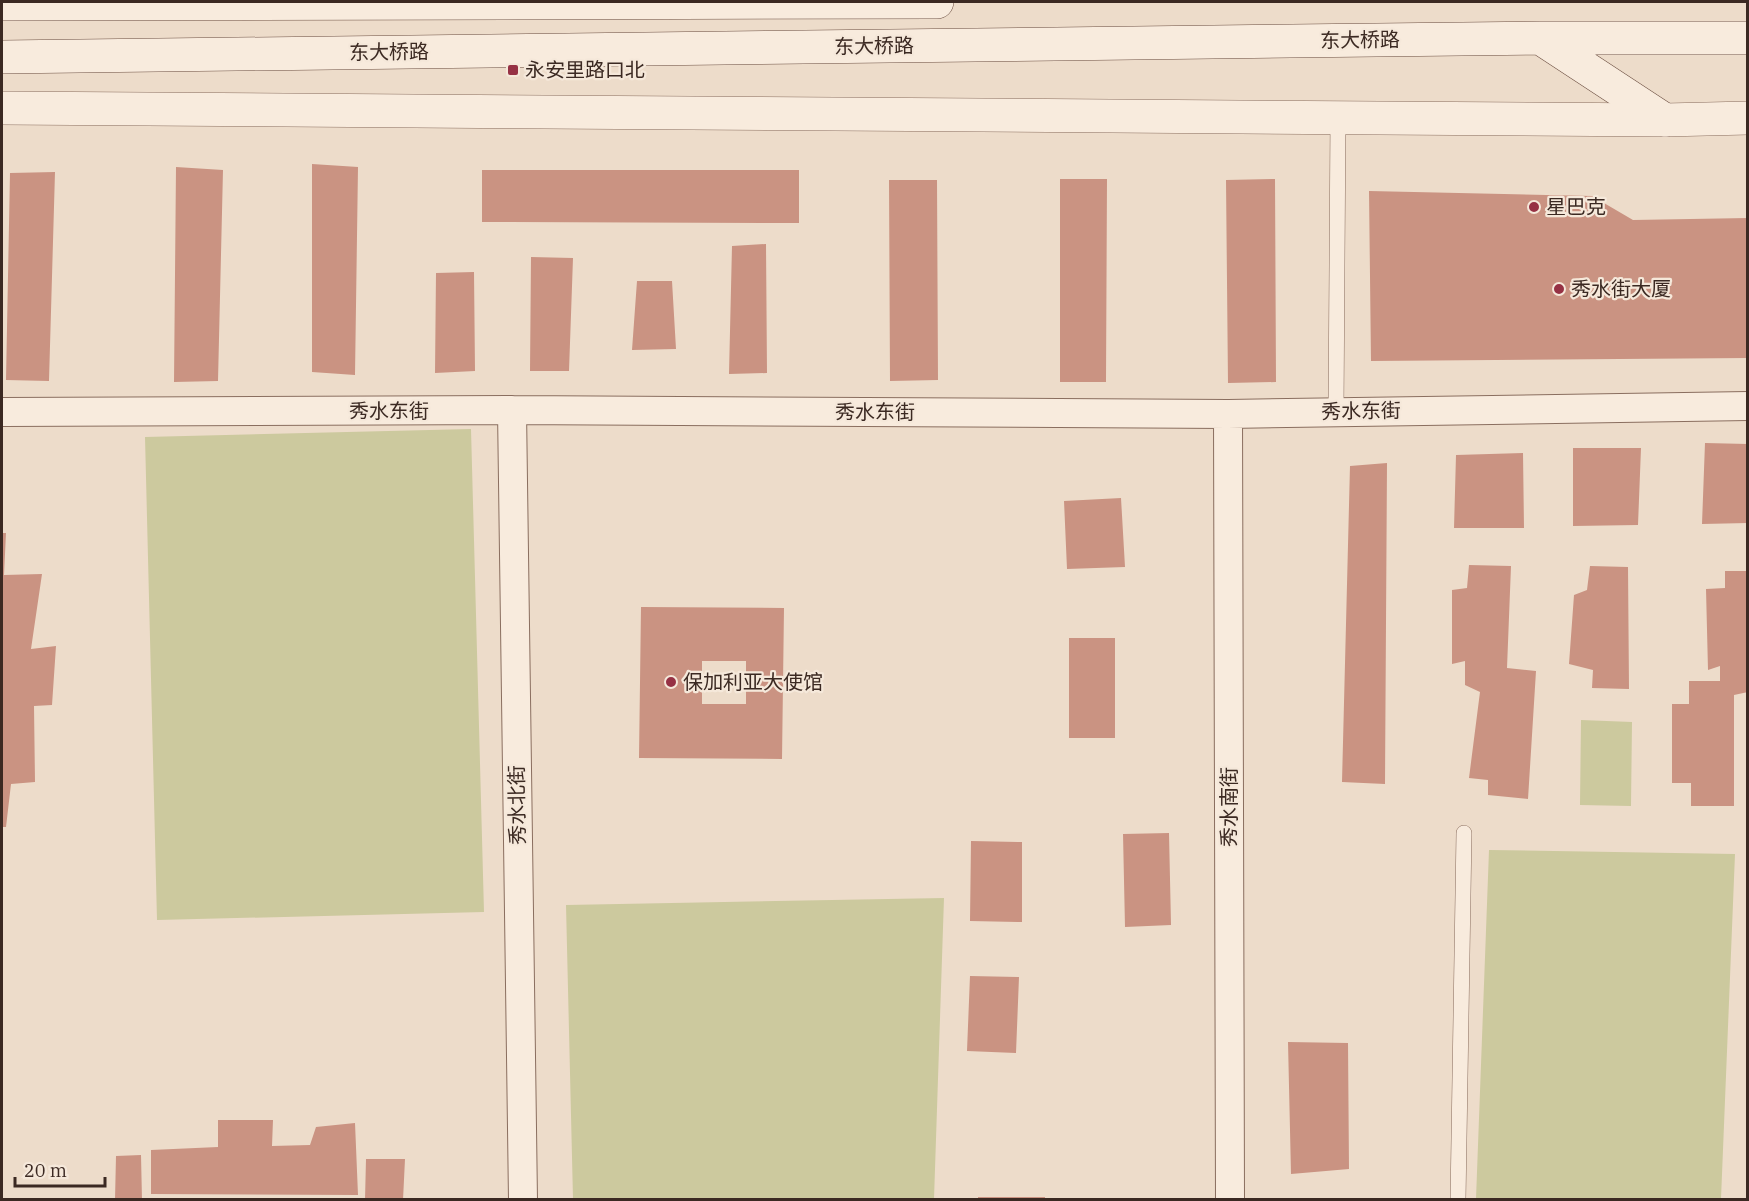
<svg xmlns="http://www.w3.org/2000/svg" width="1749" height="1201" font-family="'IBM Plex Serif','Noto Sans SC',serif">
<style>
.green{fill:#ccc99e}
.building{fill:#ca9382;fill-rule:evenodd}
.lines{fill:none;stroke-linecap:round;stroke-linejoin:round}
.service-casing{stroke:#8a6e5f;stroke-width:16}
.minor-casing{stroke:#8a6e5f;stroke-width:30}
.tertiary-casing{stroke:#8a6e5f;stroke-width:34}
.secondary-casing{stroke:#6c4f42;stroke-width:34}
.service{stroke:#f8ebdd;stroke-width:15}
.minor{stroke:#f8ebdd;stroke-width:28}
.tertiary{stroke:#f8ebdd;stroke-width:33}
.secondary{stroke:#f8ebdd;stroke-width:33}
.poi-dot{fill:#963144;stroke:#f5e8da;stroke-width:2}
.labels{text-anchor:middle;stroke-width:4.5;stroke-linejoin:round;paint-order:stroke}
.street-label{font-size:20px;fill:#3b2922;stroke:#f5e8da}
.poi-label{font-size:20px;fill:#3b2922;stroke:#f5e8da;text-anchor:start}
</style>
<rect width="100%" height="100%" fill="#eddcca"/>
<!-- green -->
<path class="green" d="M471 429 484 912 157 920 145 437Z
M1581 720 1632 722 1631 806 1580 805Z
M1489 850 1735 854 1721 1199H1476Z
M944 898 934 1199H573L566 905Z"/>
<!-- building -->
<path class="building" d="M312 164 358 167 355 375 312 372Z
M176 167 223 170 218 381 174 382Z
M482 170H799V223L482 222Z
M55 172 49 381 6 380 10 173Z
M1060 179H1107L1106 382H1060Z
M1275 179 1276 382 1228 383 1226 180Z
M889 180H937L938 380 890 381Z
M1369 191 1592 196 1633 220 1748 218V358L1371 361Z
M766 244 767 373 729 374 732 246Z
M531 257 573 258 569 371H530Z
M474 272 475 371 435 373 436 273Z
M637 281H672L676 349 632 350Z
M1705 443 1748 444V523L1702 524Z
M1573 448H1641L1638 525 1573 526Z
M1523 453 1524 528H1454L1456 455Z
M1387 463 1385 784 1342 782 1350 466Z
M1121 498 1125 567 1067 569 1064 501Z
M2 533H6L4 575 42 574 31 649 56 646 52 705 34 706 35 782 11 784 6 827H2Z
M1469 565 1511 566 1507 668 1536 671 1528 799 1488 795V780L1469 778 1480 692 1465 685V661L1452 664V590L1467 588Z
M1590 566 1628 567 1629 689 1592 688 1593 670 1569 664 1574 595 1587 590Z
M1725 571H1748V692L1734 695V806H1691V783H1672V704H1689V681H1720V666L1708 670 1706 589 1725 588Z
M641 607 784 608 782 759 639 758ZM702 661H746V704H702Z
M1069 638H1115V738H1069Z
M1169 833 1171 925 1125 927 1123 834Z
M971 841 1022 842V922L970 921Z
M970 976 1019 977 1016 1053 967 1051Z
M1288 1042 1348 1043 1349 1169 1291 1174Z
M218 1120H273L272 1146 310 1145 316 1127 355 1123 358 1195 151 1194V1150L218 1147Z
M141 1155 142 1200H115L116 1156Z
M366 1159H405L403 1200H365Z
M978 1197H1045V1200H978Z"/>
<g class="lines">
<!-- service casing -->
<g class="service-casing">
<path id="service" d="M1336 412 1338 117
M1458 1200 1464 833"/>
</g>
<!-- minor casing -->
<g class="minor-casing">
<path id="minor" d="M512 410 523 1200
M2 412 512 410 1228 414 1748 406
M1228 414 1230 1200"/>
</g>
<!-- tertiary casing -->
<g class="tertiary-casing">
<path id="tertiary" d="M2 108 1665 120 1748 118"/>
</g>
<!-- secondary casing -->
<g class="secondary-casing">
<path id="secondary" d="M2 4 937 2
M1540 38 1665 120
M2 57 1540 38H1748"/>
</g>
<!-- service -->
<use href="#service" class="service"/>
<!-- minor -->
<use href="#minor" class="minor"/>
<!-- tertiary -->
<use href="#tertiary" class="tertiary"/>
<!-- secondary -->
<use href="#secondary" class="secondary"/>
</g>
<!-- markers -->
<g class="poi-dot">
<rect x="507" y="64" width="12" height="12" rx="3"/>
<circle cx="1534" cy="207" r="6"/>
<circle cx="1559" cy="289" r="6"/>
<circle cx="671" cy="682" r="6"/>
</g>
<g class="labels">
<!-- street labels -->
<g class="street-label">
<text transform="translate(1360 40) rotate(-1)" y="7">东大桥路</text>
<text transform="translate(874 46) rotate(-1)" y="7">东大桥路</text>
<text transform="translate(389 52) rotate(-1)" y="7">东大桥路</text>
<text x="389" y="418">秀水东街</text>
<text transform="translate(1361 411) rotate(-1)" y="7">秀水东街</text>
<text x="875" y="419">秀水东街</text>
<text transform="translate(517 805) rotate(-91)" y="7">秀水北街</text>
<text transform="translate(1229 807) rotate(-90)" y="7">秀水南街</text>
</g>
<!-- poi labels -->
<g class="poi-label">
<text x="525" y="77">永安里路口北</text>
<text x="1546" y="214">星巴克</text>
<text x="1571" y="296">秀水街大厦</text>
<text x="683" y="689">保加利亚大使馆</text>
</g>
</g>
<!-- border -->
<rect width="1749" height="1201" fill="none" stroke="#3b2922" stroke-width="6"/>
<!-- scale -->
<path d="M15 1177v9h90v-9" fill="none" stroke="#3b2922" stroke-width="3"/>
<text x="24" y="1177" font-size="18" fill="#3b2922" stroke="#f5e8da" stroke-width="4.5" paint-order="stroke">20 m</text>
</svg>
